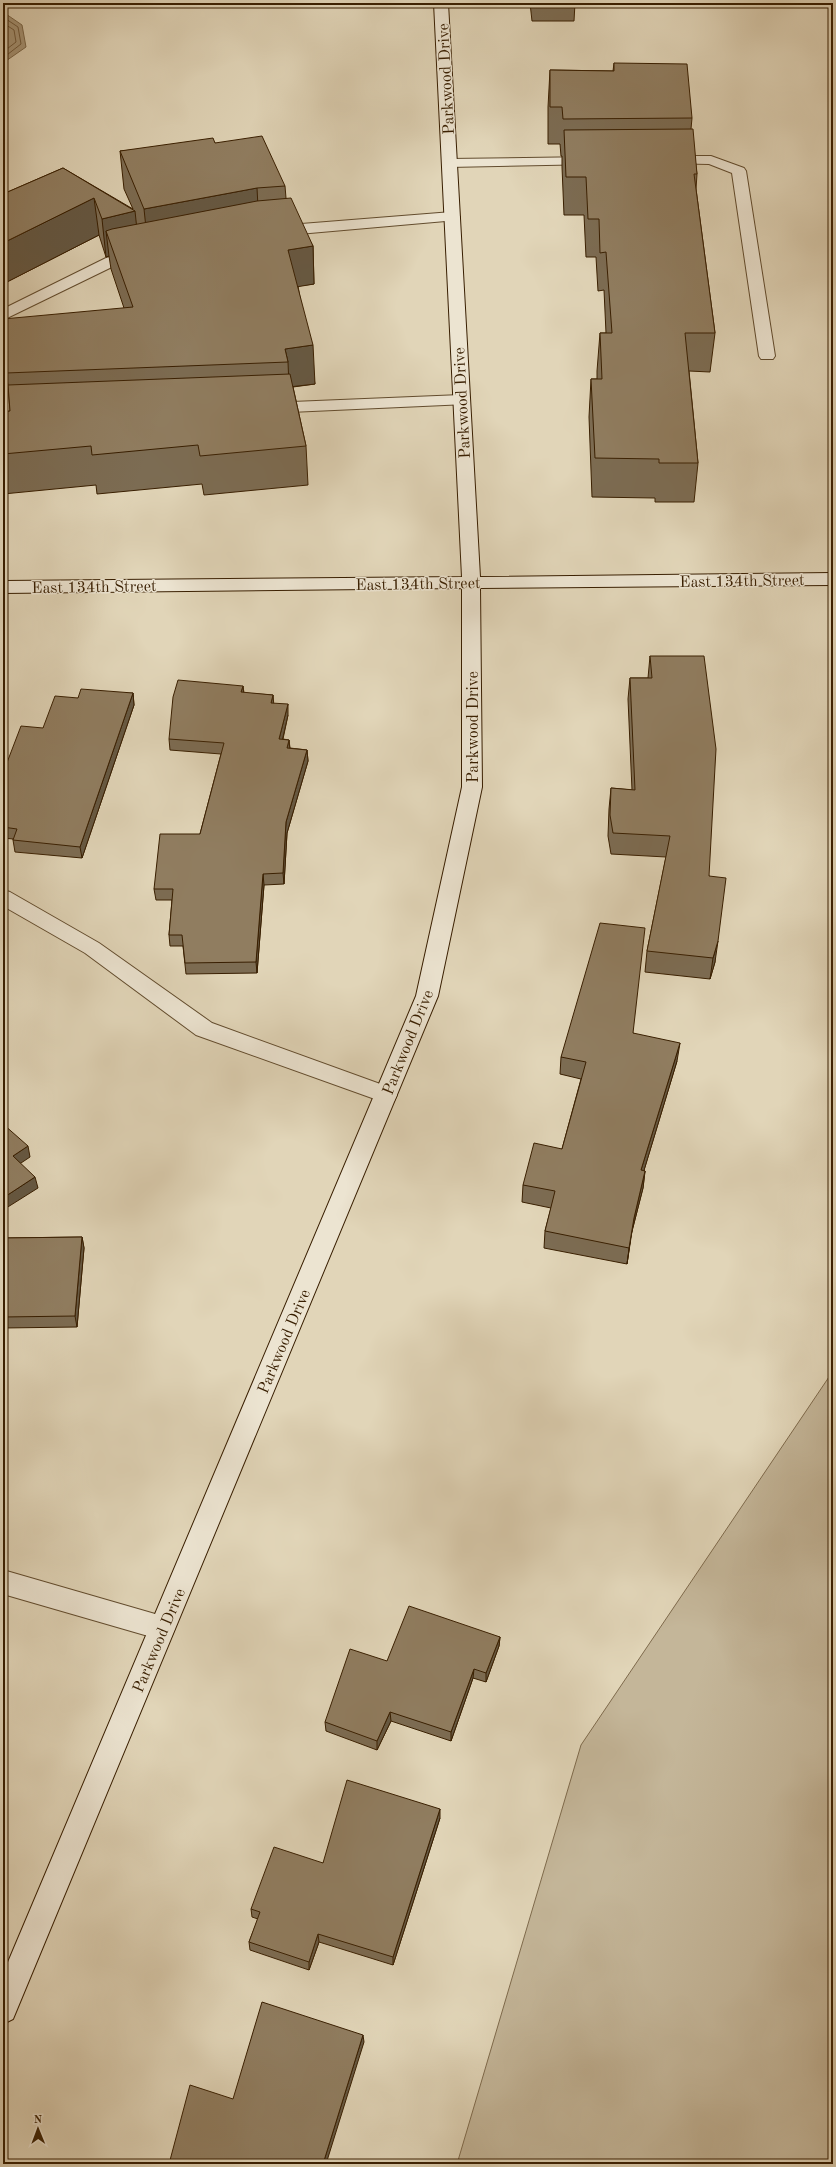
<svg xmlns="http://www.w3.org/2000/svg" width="836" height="2167" font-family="'Old Standard TT',serif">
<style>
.green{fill:#c4b699;stroke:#7e6a4c}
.water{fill:#a89779;stroke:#7b6749}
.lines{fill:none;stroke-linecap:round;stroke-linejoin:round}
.shore{stroke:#705a3c;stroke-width:1}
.lane-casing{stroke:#624c2e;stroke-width:2}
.secondary-casing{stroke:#381e00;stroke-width:2}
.lane{fill:#ece4d1;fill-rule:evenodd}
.secondary{fill:#ece4d1;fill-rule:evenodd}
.wall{fill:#7c6c53;stroke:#381e00}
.shaded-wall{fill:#655843;stroke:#381e00}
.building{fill:#907d60;stroke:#381e00}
.labels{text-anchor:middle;stroke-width:3;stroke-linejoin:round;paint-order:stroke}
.street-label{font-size:16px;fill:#381e00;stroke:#ece4d1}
</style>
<rect width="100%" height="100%" fill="#e1d5b8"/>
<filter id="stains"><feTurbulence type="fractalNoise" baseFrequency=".005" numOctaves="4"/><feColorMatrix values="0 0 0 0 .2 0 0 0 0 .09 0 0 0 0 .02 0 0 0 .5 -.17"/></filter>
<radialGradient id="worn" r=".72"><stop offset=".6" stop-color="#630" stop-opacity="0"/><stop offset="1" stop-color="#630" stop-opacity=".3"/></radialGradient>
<!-- green -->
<path class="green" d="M833 1371V2164H457L581 1745Z"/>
<!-- water -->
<path class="water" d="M3 12 22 25 26 47 3 63Z"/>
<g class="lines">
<!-- shore -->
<path class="shore" d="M3 17 18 27 21 44 3 58
M3 23 14 30 16 42 3 52"/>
<!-- lane casing -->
<g class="lane-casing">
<path id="lane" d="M666 156H711L744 168 746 171 775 356 773 359H761L759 356 732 173 709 164 661 163 659 160 661 157Z
M592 157 597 158 599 161 597 164 449 167 444 166 442 163 444 160 449 159Z
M452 212 457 214 460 217 457 220 276 236 271 234 268 231 271 228 276 226Z
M139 250 144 252 147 255 144 258 116 265 3 320V309L106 258Z
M461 395 467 396 469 400 467 404 268 413 262 412 260 408 262 404 268 403Z
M3 890 10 892 99 943 212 1023 394 1089 397 1095 394 1101 386 1103 196 1035 85 953 3 906Z
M3 1570 162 1616 171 1619 175 1628 171 1637 162 1640 3 1594Z"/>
</g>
<!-- secondary casing -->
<g class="secondary-casing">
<path id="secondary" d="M434 3H448L480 577 833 573V585L480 588 482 787 438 996 13 2019 3 2024V1974L416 996 462 787V588L3 593V581L462 577Z"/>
</g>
<!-- lane -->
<use href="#lane" class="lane"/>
<!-- secondary -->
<use href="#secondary" class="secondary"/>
</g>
<!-- wall -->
<path class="wall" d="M530 3H575L574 21H532Z
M614 63 692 118 691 129 697 174 696 189 715 333 710 372 689 371 698 463 694 502H655V498L592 497 589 417 591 379H597V371L600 333H606L604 290 598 291 596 257H586L584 215H564L562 167V156H561L560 144H548V107L550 70 613 71Z
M215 143 285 186 286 198 313 246 314 284 298 286 315 384 293 387 306 446 308 485 204 495 202 484 97 494 96 485 3 494V412L10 411 8 385 6 373 124 308 111 269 109 256 106 257 99 235 3 284V194L63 168 133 209 124 189 120 151Z
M650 656 709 876 715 962 710 979 645 972 647 951 666 857 611 854 608 836 609 809 611 788 632 790 628 699 630 678H648Z
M243 686 244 693 273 695V703L288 715 283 739 289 740 290 748 307 750 308 761 287 833 284 884 264 885 257 973 186 974 183 946H170L169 935 172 900H156L154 889 200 834 221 754 170 750 169 739Z
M133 693 134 705 82 858 15 852 13 840V839L3 838V773L43 728 78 698Z
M633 1033 677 1061 644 1170 645 1171 643 1188 631 1235 627 1264 544 1248 545 1231 551 1208 522 1202 523 1185 562 1149 581 1079 560 1074 561 1057Z
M82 1237 84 1248 77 1327 3 1328V1238Z
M500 1637 499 1646 486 1682 473 1678 451 1741 391 1721 377 1750 326 1731 325 1722 387 1661Z
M440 1818 393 1965 319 1942 309 1970 250 1950 249 1942 258 1919 252 1917 251 1909 323 1863Z"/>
<!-- shaded-wall -->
<path class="shaded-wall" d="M257 188 259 226 148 247 144 209Z
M94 198 99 235 3 284V243Z
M135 211 139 249 106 231 109 256 106 257 102 219Z
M313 246 314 284 290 288 288 250Z
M313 345 315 384 289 387 288 362 285 349Z
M243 686 244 697 241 692Z
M133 693 134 705 82 858 80 847Z
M273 695 274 707 271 703Z
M288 704V715L280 750 279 739Z
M289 740 290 751 287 748Z
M307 750 308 761 287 833 284 884 283 873 286 822Z
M263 874 264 885 257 973 256 962Z
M718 941 715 962 710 979 713 958Z
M680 1043 677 1061 639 1187 641 1170Z
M28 1146 30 1157 15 1167 13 1156Z
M645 1171 643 1188 631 1235 627 1264 634 1218Z
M35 1177 38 1188 3 1210V1198Z
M82 1237 84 1248 77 1327 75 1316Z
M500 1637 499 1646 486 1682V1673Z
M474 1669 473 1678 451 1741V1732Z
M390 1712 391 1721 377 1750V1741Z
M440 1809V1818L393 1965V1957Z
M318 1934 319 1942 309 1970V1962Z
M363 2035 364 2042 326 2164H323Z"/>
<!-- building -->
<path class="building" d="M614 63 687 64 692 118 563 119 562 107H550V70L614 71Z
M693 129 697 174H694L715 333H685L698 463H659V459L595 458 591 379H602L600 333H612L606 252 600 253 599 219H588L586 177H566L564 130Z
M262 136 285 186 257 188 144 209 120 151 213 138 215 143Z
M63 168 135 211 102 219 94 198 3 243V194Z
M291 198 313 246 288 250 313 345 285 349 288 362 6 373 3 341V319L133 307 106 231 112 229 257 201Z
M290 374 306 446 200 456 198 445 92 455 91 446 3 454V412L10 411 8 385Z
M650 656H704L716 749 709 876 726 878 718 941 713 958 647 951 670 836 613 833 610 815 611 788 635 790 630 678H652Z
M178 680 243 686 241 692 273 695 271 703 288 704 279 739 289 740 287 748 307 750 286 822 283 873 263 874 256 962 185 963 182 935H169L173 889H154L160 834H200L224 743 169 739 173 697Z
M81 689 133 693 80 847 13 840 17 829 3 827V773L21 726 43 728 55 696 78 698Z
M600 923 645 928 633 1033 680 1043 641 1170 645 1171 634 1218 629 1248 545 1231 555 1191 523 1185 534 1143 562 1149 586 1062 561 1057Z
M3 1124 28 1146 13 1156 35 1177 3 1198Z
M82 1237 75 1316 3 1317V1238Z
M409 1606 500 1637 486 1673 474 1669 451 1732 390 1712 377 1741 325 1722 350 1649 387 1661Z
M347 1780 440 1809 393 1957 318 1934 309 1962 249 1942 260 1912 251 1909 274 1847 323 1863Z
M262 2002 363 2035 323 2164H169L190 2085 233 2099Z"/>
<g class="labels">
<!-- street labels -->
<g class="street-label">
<text transform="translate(445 79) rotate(-93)" y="6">Parkwood Drive</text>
<text transform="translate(461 403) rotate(-93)" y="6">Parkwood Drive</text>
<text transform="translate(742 580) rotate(-1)" y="6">East 134th Street</text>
<text transform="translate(418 583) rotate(-1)" y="6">East 134th Street</text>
<text transform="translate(94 586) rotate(-1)" y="6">East 134th Street</text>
<text transform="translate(472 727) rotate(-90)" y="6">Parkwood Drive</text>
<text transform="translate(407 1042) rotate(-68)" y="6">Parkwood Drive</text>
<text transform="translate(283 1341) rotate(-67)" y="6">Parkwood Drive</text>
<text transform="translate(158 1640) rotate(-67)" y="6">Parkwood Drive</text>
</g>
</g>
<!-- margin -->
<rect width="836" height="2167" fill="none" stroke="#e1d5b8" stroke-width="16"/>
<rect x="4" y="4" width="828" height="2159" fill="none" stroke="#381e00" stroke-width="2"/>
<rect x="8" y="8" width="820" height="2151" fill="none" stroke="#381e00"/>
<!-- north arrow -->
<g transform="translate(38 2129) rotate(359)" stroke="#ece4d1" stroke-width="3" paint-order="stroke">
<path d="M0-3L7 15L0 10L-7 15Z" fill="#381e00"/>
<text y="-6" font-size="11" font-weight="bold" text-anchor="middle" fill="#381e00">N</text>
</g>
<rect width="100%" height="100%" filter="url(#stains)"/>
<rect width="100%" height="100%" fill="url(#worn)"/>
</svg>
